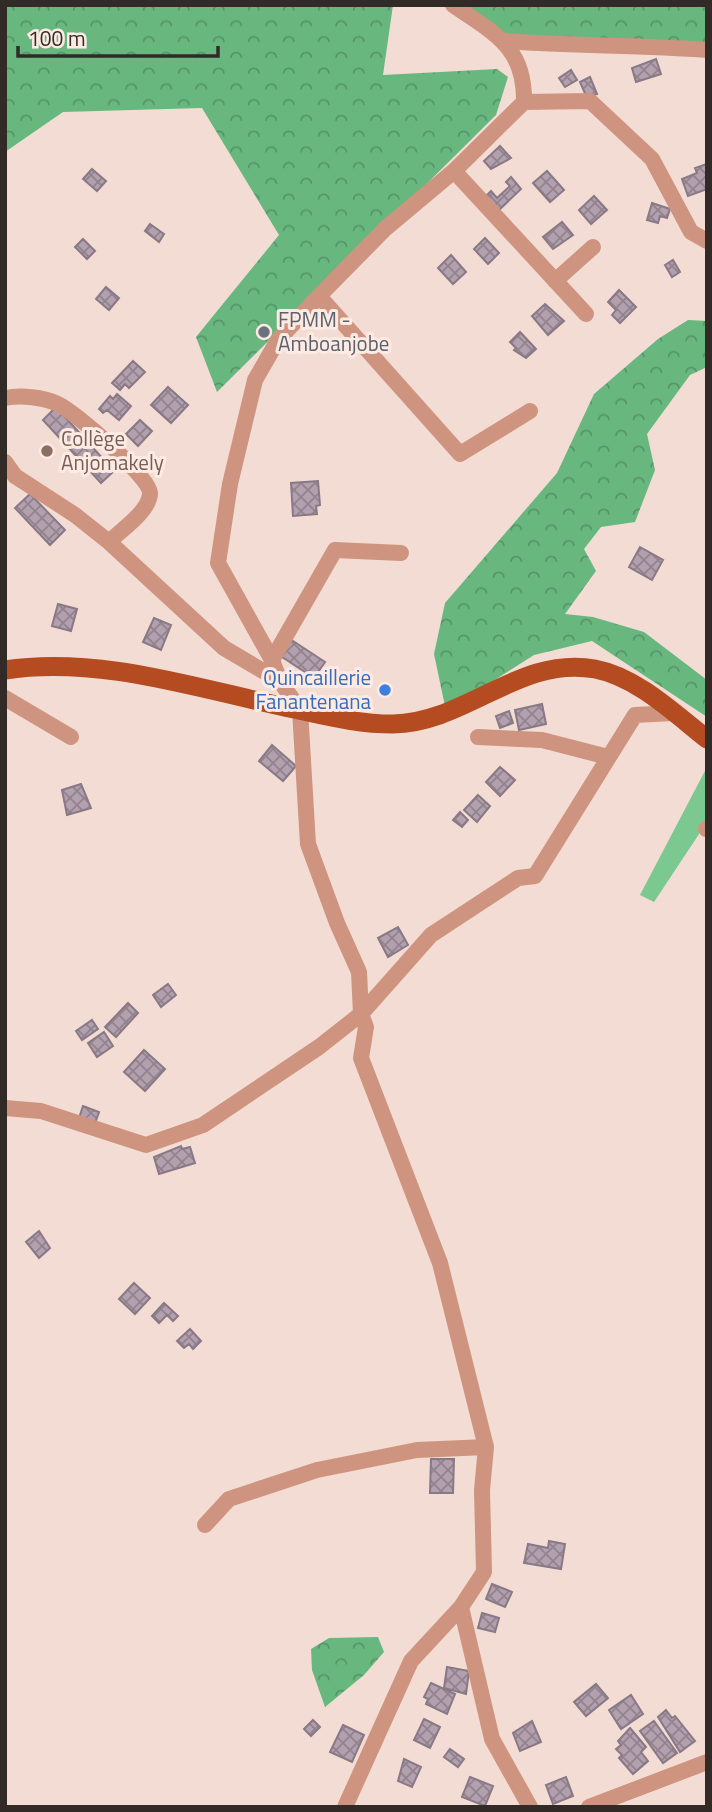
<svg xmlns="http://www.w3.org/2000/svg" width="712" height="1812" font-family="'Titillium Web',sans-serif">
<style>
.forest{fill:url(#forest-crowns)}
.park{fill:#7bc890}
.building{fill:url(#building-cross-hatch);stroke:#897885;stroke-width:2}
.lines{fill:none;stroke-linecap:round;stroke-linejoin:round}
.minor{stroke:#cf947f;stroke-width:16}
.major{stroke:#b54b20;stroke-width:19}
.worship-dot{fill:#6b7280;stroke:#fdebe3;stroke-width:2.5}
.education-dot{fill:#8d6e63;stroke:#fdebe3;stroke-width:2.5}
.shop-dot{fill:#3f7fe0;stroke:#fdebe3;stroke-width:2.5}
.labels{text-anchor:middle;stroke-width:6;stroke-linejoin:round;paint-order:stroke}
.worship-label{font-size:21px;fill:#5b616d;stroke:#fdebe3;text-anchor:start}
.education-label{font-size:21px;fill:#785e54;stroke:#fdebe3;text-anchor:start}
.shop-label{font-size:21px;fill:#366cbe;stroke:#fdebe3;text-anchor:end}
</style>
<defs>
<pattern id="forest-crowns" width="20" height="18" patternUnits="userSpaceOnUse" patternTransform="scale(1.75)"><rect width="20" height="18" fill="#68b77f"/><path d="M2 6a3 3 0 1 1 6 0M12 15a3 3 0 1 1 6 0" fill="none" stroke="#569568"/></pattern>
<pattern id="building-cross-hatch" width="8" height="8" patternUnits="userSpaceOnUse" patternTransform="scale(1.75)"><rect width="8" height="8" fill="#b2a0ae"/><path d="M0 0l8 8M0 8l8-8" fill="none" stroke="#91838d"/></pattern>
</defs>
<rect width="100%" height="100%" fill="#f3dcd3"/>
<!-- forest -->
<path class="forest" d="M5 5H393L383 75 497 69 508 77 496 115 217 392 196 337 279 235 202 108 63 112 5 152Z
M456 5H707V48L505 41Z
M688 320 707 321V367L690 375 647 434 655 470 635 522 601 527 584 549 596 571 565 614 593 617 644 632 707 680V717L592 641 534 655 446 711 434 654 445 603 557 473 594 394 658 339Z
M378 1637 384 1652 364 1675 325 1707 312 1670 311 1649 329 1638Z"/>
<!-- park -->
<path class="park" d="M707 767V822L654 902 640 895Z"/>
<!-- building -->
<path class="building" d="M656 59 661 74 636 82 632 68Z
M571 70 577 80 565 87 559 78Z
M590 77 597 94 587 98 580 82Z
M500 146 511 158 491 169 484 161Z
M707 164V189L688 196 682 179 697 173 695 168Z
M92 169 106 181 97 191 83 179Z
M547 171 564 190 550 202 533 183Z
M511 177 521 189 499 210 486 196 491 191 497 198 510 186 506 182Z
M594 196 607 210 591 224 579 210Z
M652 203 670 209 667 218 660 216 658 223 647 220Z
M562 222 573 235 553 249 543 237Z
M150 224 164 234 159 242 145 231Z
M485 238 499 253 488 264 474 249Z
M83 239 95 251 87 259 75 247Z
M451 255 466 272 453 284 438 268Z
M673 260 680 272 672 277 665 265Z
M106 287 119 298 109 310 96 299Z
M619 290 636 307 620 323 612 315 616 310 608 302Z
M545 304 564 321 548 335 532 316Z
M520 332 536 349 526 358 514 350 516 348 510 342Z
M133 361 145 372 129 388 125 384 120 390 112 383Z
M168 387 188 405 171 423 151 405Z
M117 394 131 406 119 420 107 410 103 413 99 409 110 396 113 399Z
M56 407 114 471 101 483 43 420Z
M140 420 152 431 138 446 126 434Z
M318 481 320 505 316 506 317 514 293 516 291 483Z
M30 494 65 530 50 545 15 508Z
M640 547 663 560 652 580 629 567Z
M58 604 77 609 71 631 52 626Z
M154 618 171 625 161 650 143 642Z
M290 639 325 662 314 678 279 655Z
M542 704 546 724 519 730 515 710Z
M509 711 513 723 500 728 496 716Z
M272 745 296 766 283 781 259 761Z
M500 767 515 780 500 796 486 782Z
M81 784 91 808 67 815 62 790Z
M478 795 490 806 477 822 464 810Z
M460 812 468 820 462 827 453 820Z
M398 927 408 945 388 957 378 938Z
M168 984 176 995 161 1007 153 995Z
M128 1003 138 1013 116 1037 105 1027Z
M92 1020 98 1029 82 1040 76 1031Z
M104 1032 113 1046 97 1057 88 1043Z
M144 1050 165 1069 145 1091 124 1072Z
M83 1106 99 1112 94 1126 78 1121Z
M181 1146 182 1149 190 1147 195 1163 159 1174 154 1157Z
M39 1231 50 1248 39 1258 26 1242Z
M134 1283 150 1298 135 1314 119 1299Z
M164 1303 178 1316 173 1321 167 1315 159 1323 152 1316Z
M190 1329 201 1341 193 1349 189 1344 184 1348 177 1341Z
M431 1459H454L453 1493H430Z
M549 1541 565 1544 561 1569 524 1563 528 1544 548 1548Z
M492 1584 512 1592 505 1607 486 1599Z
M482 1613 499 1618 495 1632 478 1628Z
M447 1667 469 1671 466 1694 444 1688Z
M431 1683 455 1694 447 1714 426 1704 428 1699 424 1697Z
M596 1684 608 1698 586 1716 574 1702Z
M631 1695 643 1714 621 1729 609 1710Z
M666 1710 672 1718 675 1716 695 1741 680 1752 658 1717Z
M424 1719 440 1727 430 1748 414 1740Z
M313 1720 320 1727 311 1736 304 1729Z
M532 1721 541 1742 520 1751 513 1733Z
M654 1721 677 1753 663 1763 640 1731Z
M343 1725 364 1735 352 1762 330 1752Z
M630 1728 646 1747 641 1752 648 1761 633 1774 619 1758 622 1755 616 1749 621 1745 618 1741Z
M450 1749 464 1759 458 1767 444 1757Z
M404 1759 421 1767 412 1787 398 1781Z
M470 1777 493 1786 485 1806 462 1797Z
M566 1777 573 1796 553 1804 546 1785Z"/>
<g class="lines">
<!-- minor -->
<path class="minor" d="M505 41C572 46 639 45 707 50
M524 102 590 101 652 159 691 232 707 241
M454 171 586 314
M555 281 593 247
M319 296 460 454 530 411
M5 398C21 395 43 397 58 404 74 411 150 477 150 493 150 511 121 530 109 542
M5 462 15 476 75 515 109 542 224 648 280 681 300 710 308 844 337 923 359 972 361 1014 366 1027 361 1058 440 1263 486 1447 482 1490 484 1572 461 1607 411 1661 345 1807
M272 660 335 550 401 553
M280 681 272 660 218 563 230 484 255 380 278 340 319 296 386 228 454 171 524 102C525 46 493 33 453 5
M5 698 71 737
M478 737 542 740 608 757
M706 829H707
M5 1108 41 1111 146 1145 203 1125 319 1047 361 1014 431 935 518 878 535 876 635 715 673 713
M205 1525 229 1499 317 1470 417 1450 486 1447
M461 1607 492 1739 530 1807
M589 1807 707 1762"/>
<!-- major -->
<path class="major" d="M5 670C100 655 202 690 294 709 327 716 358 724 393 724 466 723 520 655 595 669 637 677 674 713 707 739"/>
</g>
<!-- markers -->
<circle class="worship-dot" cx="264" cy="332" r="7"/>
<circle class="education-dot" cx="47" cy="451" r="7"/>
<circle class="shop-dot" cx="385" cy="690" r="7"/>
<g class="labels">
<!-- worship labels -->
<g class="worship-label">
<text x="278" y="327">FPMM -<tspan x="278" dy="24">Amboanjobe</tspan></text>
</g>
<!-- education labels -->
<g class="education-label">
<text x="61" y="446">Collège<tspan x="61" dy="24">Anjomakely</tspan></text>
</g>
<!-- shop labels -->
<g class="shop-label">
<text x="371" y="685">Quincaillerie<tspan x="371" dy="24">Fanantenana</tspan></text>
</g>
</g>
<!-- border -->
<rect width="712" height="1812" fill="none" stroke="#322a26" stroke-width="14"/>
<!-- scale -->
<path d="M18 46v10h200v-10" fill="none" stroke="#322a26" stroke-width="3.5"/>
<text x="28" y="46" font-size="21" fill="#322a26" stroke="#fdebe3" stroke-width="5" paint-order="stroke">100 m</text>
</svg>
